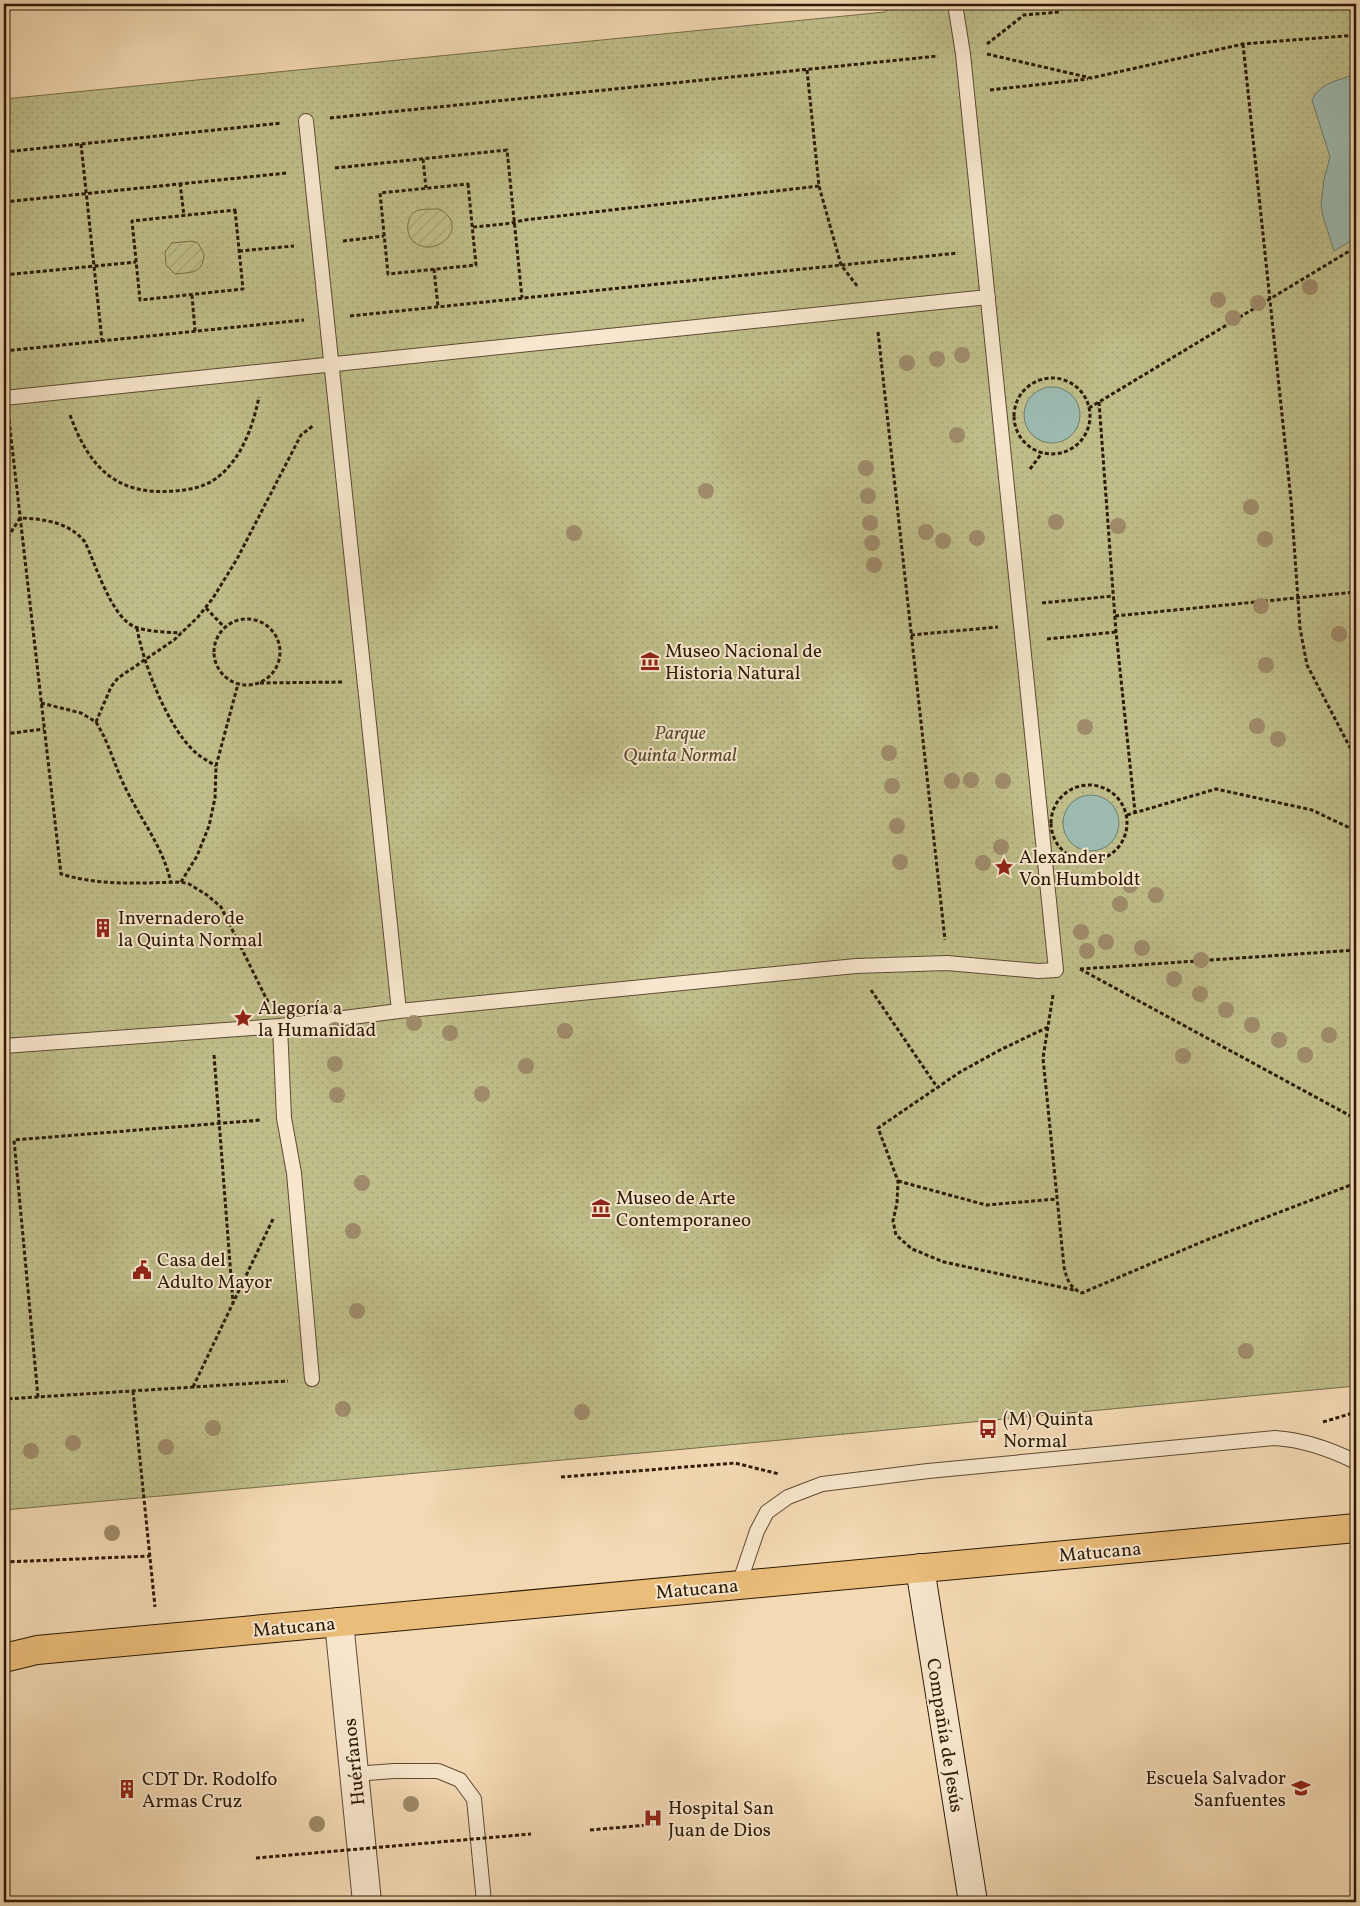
<svg xmlns="http://www.w3.org/2000/svg" width="1360" height="1906" font-family="Vollkorn,serif">
<style>
.park{fill:url(#park-dots);stroke:#766c48}
.garden{fill:url(#garden-furrows);stroke:#766c48}
.water{fill:#9cbab0;stroke:#707a6c}
.lines{fill:none;stroke-linecap:round;stroke-linejoin:round}
.lane-casing{stroke:#5f4a32;stroke-width:16}
.street-casing{stroke:#5f4a32;stroke-width:30}
.secondary-casing{stroke:#2d1a06;stroke-width:30}
.primary-casing{stroke:#2d1a06;stroke-width:30}
.path{stroke:#2d1a06;stroke-width:3;stroke-dasharray:4 2.5;stroke-linecap:butt}
.lane{stroke:#f8e7ce;stroke-width:14}
.street{stroke:#f8e7ce;stroke-width:28}
.secondary{stroke:#f8e7ce;stroke-width:28}
.primary{stroke:#eabd7a;stroke-width:28}
.path-bridge{stroke:#2d1a06;stroke-width:3;stroke-dasharray:4 2.5;stroke-linecap:butt}
.tree{fill:#9f8b6a}
.labels{text-anchor:middle;stroke-width:4;stroke-linejoin:round;paint-order:stroke}
.poi-label{font-size:19px;fill:#2d1a06;stroke:#f8e7ce;text-anchor:start}
.park-label{font-size:19px;font-style:italic;fill:#594b2e;stroke:#f8e7ce}
.street-label{font-size:19px;fill:#2d1a06;stroke:#f8e7ce}
</style>
<defs>
<pattern id="park-dots" width="8" height="8" patternUnits="userSpaceOnUse" patternTransform="scale(1.25)"><rect width="8" height="8" fill="#bfbe8a"/><path d="M2 2h.1M6 6h.1" fill="none" stroke="#a4a376" stroke-width="1.8" stroke-linecap="round"/></pattern>
<pattern id="garden-furrows" width="10" height="10" patternUnits="userSpaceOnUse" patternTransform="scale(1.25)"><rect width="10" height="10" fill="#bfbe8a"/><path d="M-1 1l2-2M0 10L10 0M9 11l2-2" fill="none" stroke="#a4a376"/></pattern>
</defs>
<rect width="100%" height="100%" fill="#f4dab4"/>
<filter id="stains"><feTurbulence type="fractalNoise" baseFrequency=".004" numOctaves="4"/><feColorMatrix values="0 0 0 0 .2 0 0 0 0 .09 0 0 0 0 .02 0 0 0 .5 -.17"/></filter>
<radialGradient id="worn" r=".72"><stop offset=".6" stop-color="#630" stop-opacity="0"/><stop offset="1" stop-color="#630" stop-opacity=".3"/></radialGradient>
<!-- park -->
<path class="park" d="M894 4H1356V1386L685 1449 4 1510V99L885 12Z"/>
<!-- garden -->
<path class="garden" d="M439 209C472 226 435 260 414 242 404 234 406 214 419 210 425 209 432 209 439 209Z
M192 241 198 243 204 254C203 274 192 272 175 274L166 265 165 252 172 243Z"/>
<!-- water -->
<path class="water" d="M1356 74V238L1334 251 1323 216 1321 205 1324 179 1330 157 1312 100C1319 83 1340 80 1356 74Z
M1024 415a28 28 0 1 1 56 0a28 28 0 1 1-56 0Z
M1063 823a28 28 0 1 1 56 0a28 28 0 1 1-56 0Z"/>
<g class="lines">
<!-- lane casing -->
<g class="lane-casing">
<path id="lane" d="M306 121 399 1011
M4 398 988 297
M280 1026 284 1118 294 1173 312 1379
M4 1046 280 1026 399 1011 856 966 947 963 1038 971 1056 970 963 54 955 4
M739 1584 757 1531 767 1512 788 1497 822 1484 928 1471 1275 1438C1305 1440 1330 1449 1356 1462
M354 1774 394 1771H438L460 1780 474 1799 484 1902"/>
</g>
<!-- street casing -->
<g class="street-casing">
<path id="street" d="M339 1622 367 1902"/>
</g>
<!-- secondary casing -->
<g class="secondary-casing">
<path id="secondary" d="M920 1568 973 1902"/>
</g>
<!-- primary casing -->
<g class="primary-casing">
<path id="primary" d="M4 1658 37 1650 1356 1528"/>
</g>
<!-- path -->
<path class="path" d="M987 44 1024 15 1059 12 1065 4
M1243 44 1291 500 1300 628 1307 665 1356 759
M987 54 1091 78 1243 44 1356 35
M807 70 819 186 841 265 858 287
M990 90 1088 79
M330 118 938 56
M81 144 102 341
M4 152 282 123
M423 159 426 188
M335 168 507 150 522 298
M180 183 184 216
M468 184 476 265 388 274 380 193Z
M4 202 287 173
M235 210 243 289 140 300 132 221Z
M473 227 505 224 525 220 819 186
M343 241 384 236
M239 251 294 246
M434 269 438 307
M4 275 136 262
M192 295 195 331
M350 316 958 253
M878 332 945 940
M4 351 304 320
M1014 416a38 38 0 1 1 76 0a38 38 0 1 1-76 0Z
M1099 402 1116 632 1135 812
M1089 408 1356 247
M70 415C89 467 116 496 174 491 190 490 205 487 218 477 242 458 253 426 259 397
M9 420 61 874C100 886 140 883 181 882L189 884 207 895 221 907 268 1002
M1030 469 1042 453
M4 543 20 518C44 519 69 522 85 542 96 565 111 617 135 627 149 632 166 632 181 633
M1042 603 1113 596
M206 608 224 627
M1115 616 1356 592
M214 652a33 33 0 1 1 66 0a33 33 0 1 1-66 0Z
M137 628C143 663 167 726 194 751 200 757 208 761 216 766
M911 635 998 627
M1047 639 1116 632
M260 683 342 682
M41 703 81 713 96 722 111 687 118 678 174 640 198 617 213 598 237 559 301 435 314 425
M96 722C109 743 114 764 124 785 140 819 163 846 171 883
M4 734 44 729
M1051 823a38 38 0 1 1 76 0a38 38 0 1 1-76 0Z
M1127 815 1216 789 1312 810 1356 831
M181 882 197 856 209 826 215 798 216 766 238 684
M1080 969 1356 950
M1080 969 1356 1119
M871 990 937 1087
M1053 995 1043 1058 1064 1267C1067 1280 1070 1288 1082 1293L1204 1241 1356 1183
M1048 1027 1000 1050 960 1072 878 1128 898 1181 897 1203 893 1221 896 1235 912 1249 944 1262 1074 1290
M214 1055 233 1303
M898 1181 986 1205 1057 1199
M4 1369 6 1399 288 1381
M193 1387 273 1219
M133 1391 155 1607
M38 1397 14 1140 261 1120
M1323 1422 1356 1412
M561 1477 735 1463 779 1474
M4 1562 150 1556
M590 1830 659 1824"/>
<!-- lane -->
<use href="#lane" class="lane"/>
<!-- street -->
<use href="#street" class="street"/>
<!-- secondary -->
<use href="#secondary" class="secondary"/>
<!-- primary -->
<use href="#primary" class="primary"/>
<!-- path-bridge -->
<path class="path-bridge" d="M256 1858 531 1834"/>
</g>
<!-- trees -->
<g class="tree">
<circle cx="1310" cy="287" r="8"/>
<circle cx="1218" cy="300" r="8"/>
<circle cx="1258" cy="303" r="8"/>
<circle cx="1233" cy="318" r="8"/>
<circle cx="962" cy="355" r="8"/>
<circle cx="937" cy="359" r="8"/>
<circle cx="907" cy="363" r="8"/>
<circle cx="957" cy="435" r="8"/>
<circle cx="866" cy="468" r="8"/>
<circle cx="706" cy="491" r="8"/>
<circle cx="868" cy="496" r="8"/>
<circle cx="1251" cy="507" r="8"/>
<circle cx="1056" cy="522" r="8"/>
<circle cx="870" cy="523" r="8"/>
<circle cx="1118" cy="526" r="8"/>
<circle cx="926" cy="532" r="8"/>
<circle cx="574" cy="533" r="8"/>
<circle cx="977" cy="538" r="8"/>
<circle cx="1265" cy="539" r="8"/>
<circle cx="943" cy="541" r="8"/>
<circle cx="872" cy="543" r="8"/>
<circle cx="874" cy="565" r="8"/>
<circle cx="1261" cy="606" r="8"/>
<circle cx="1339" cy="634" r="8"/>
<circle cx="1266" cy="665" r="8"/>
<circle cx="1257" cy="726" r="8"/>
<circle cx="1085" cy="727" r="8"/>
<circle cx="1278" cy="739" r="8"/>
<circle cx="889" cy="753" r="8"/>
<circle cx="971" cy="780" r="8"/>
<circle cx="952" cy="781" r="8"/>
<circle cx="1003" cy="781" r="8"/>
<circle cx="892" cy="786" r="8"/>
<circle cx="897" cy="826" r="8"/>
<circle cx="1001" cy="847" r="8"/>
<circle cx="900" cy="862" r="8"/>
<circle cx="983" cy="863" r="8"/>
<circle cx="1130" cy="885" r="8"/>
<circle cx="1156" cy="895" r="8"/>
<circle cx="1120" cy="904" r="8"/>
<circle cx="1081" cy="932" r="8"/>
<circle cx="1106" cy="942" r="8"/>
<circle cx="1142" cy="948" r="8"/>
<circle cx="1087" cy="951" r="8"/>
<circle cx="1201" cy="960" r="8"/>
<circle cx="1174" cy="979" r="8"/>
<circle cx="1200" cy="994" r="8"/>
<circle cx="1226" cy="1010" r="8"/>
<circle cx="414" cy="1023" r="8"/>
<circle cx="1252" cy="1025" r="8"/>
<circle cx="335" cy="1030" r="8"/>
<circle cx="565" cy="1031" r="8"/>
<circle cx="450" cy="1033" r="8"/>
<circle cx="1329" cy="1035" r="8"/>
<circle cx="1279" cy="1040" r="8"/>
<circle cx="1305" cy="1055" r="8"/>
<circle cx="1183" cy="1056" r="8"/>
<circle cx="335" cy="1064" r="8"/>
<circle cx="526" cy="1066" r="8"/>
<circle cx="482" cy="1094" r="8"/>
<circle cx="337" cy="1095" r="8"/>
<circle cx="362" cy="1183" r="8"/>
<circle cx="353" cy="1231" r="8"/>
<circle cx="357" cy="1311" r="8"/>
<circle cx="1246" cy="1351" r="8"/>
<circle cx="343" cy="1409" r="8"/>
<circle cx="582" cy="1412" r="8"/>
<circle cx="213" cy="1428" r="8"/>
<circle cx="73" cy="1443" r="8"/>
<circle cx="166" cy="1447" r="8"/>
<circle cx="31" cy="1451" r="8"/>
<circle cx="112" cy="1533" r="8"/>
<circle cx="411" cy="1804" r="8"/>
<circle cx="317" cy="1824" r="8"/>
</g>
<!-- icons -->
<defs>
<g id="museum-bare" transform="scale(1.5)"><path d="M0-6L6-3V-2H-6V-3ZM-5-1h2V3h-2ZM-1-1h2V3h-2ZM3-1h2V3H3ZM-6 4H6V6H-6Z" fill="#8f2418" stroke="#f8e7ce" stroke-width="2.5" paint-order="stroke"/></g>
<g id="sight-bare" transform="scale(1.5)"><path d="M0-6L1.8-2.2L6-1.7L2.9 1.2L3.7 5.4L0 3.3L-3.7 5.4L-2.9 1.2L-6-1.7L-1.8-2.2Z" fill="#8f2418" stroke="#f8e7ce" stroke-width="2.5" paint-order="stroke"/></g>
<g id="building-bare" transform="scale(1.5)"><path d="M-4-6H4V6H1V3H-1V6H-4ZM-2.5-4.3h1.7v1.8h-1.7ZM.8-4.3h1.7v1.8H.8ZM-2.5-1h1.7V.8h-1.7ZM.8-1h1.7V.8H.8Z" fill="#8f2418" stroke="#f8e7ce" stroke-width="2.5" paint-order="stroke"/></g>
<g id="civic-bare" transform="scale(1.5)"><path d="M-.6-6.5H3V-4.5H.6V-3L4-1V1h2V6H-6V1h2V-1L-.6-3ZM-1.2 2.5V6h2.4V2.5Z" fill="#8f2418" stroke="#f8e7ce" stroke-width="2.5" paint-order="stroke"/></g>
<g id="bus-bare" transform="scale(1.5)"><path d="M-5-6H5V4H4V6H2V4H-2V6H-4V4H-5ZM-3.5-4V0h7V-4ZM-3.5 1.2v1.5H-2V1.2ZM2 1.2v1.5H3.5V1.2Z" fill="#8f2418" stroke="#f8e7ce" stroke-width="2.5" paint-order="stroke"/></g>
<g id="school-bare" transform="scale(1.5)"><path d="M0-5L7-2L0 1L-7-2ZM-4 1L0 2.5L4 1V4Q0 6-4 4Z" fill="#8f2418" stroke="#f8e7ce" stroke-width="2.5" paint-order="stroke"/></g>
<g id="hospital-bare" transform="scale(1.5)"><path d="M-5-5h3v3.5h4V-5h3V5h-3V1.5h-4V5h-3Z" fill="#8f2418" stroke="#f8e7ce" stroke-width="2.5" paint-order="stroke"/></g>
</defs>
<g fill-rule="evenodd">
<use href="#museum-bare" x="650" y="661"/>
<use href="#sight-bare" x="1004" y="867"/>
<use href="#building-bare" x="103" y="928"/>
<use href="#sight-bare" x="243" y="1018"/>
<use href="#museum-bare" x="601" y="1208"/>
<use href="#civic-bare" x="142" y="1270"/>
<use href="#bus-bare" x="988" y="1429"/>
<use href="#school-bare" x="1301" y="1788"/>
<use href="#building-bare" x="127" y="1789"/>
<use href="#hospital-bare" x="653" y="1818"/>
</g>
<g class="labels">
<!-- poi labels -->
<g class="poi-label">
<text x="665" y="657">Museo Nacional de<tspan x="665" dy="22">Historia Natural</tspan></text>
<text x="1019" y="863">Alexander<tspan x="1019" dy="22">Von Humboldt</tspan></text>
<text x="118" y="924">Invernadero de<tspan x="118" dy="22">la Quinta Normal</tspan></text>
<text x="258" y="1014">Alegoría a<tspan x="258" dy="22">la Humanidad</tspan></text>
<text x="616" y="1204">Museo de Arte<tspan x="616" dy="22">Contemporaneo</tspan></text>
<text x="157" y="1266">Casa del<tspan x="157" dy="22">Adulto Mayor</tspan></text>
<text x="1003" y="1425">(M) Quinta<tspan x="1003" dy="22">Normal</tspan></text>
<text x="1286" y="1784" text-anchor="end">Escuela Salvador<tspan x="1286" dy="22">Sanfuentes</tspan></text>
<text x="142" y="1785">CDT Dr. Rodolfo<tspan x="142" dy="22">Armas Cruz</tspan></text>
<text x="668" y="1814">Hospital San<tspan x="668" dy="22">Juan de Dios</tspan></text>
</g>
<!-- park labels -->
<g class="park-label">
<text x="680" y="739">Parque<tspan x="680" dy="22">Quinta Normal</tspan></text>
</g>
<!-- street labels -->
<g class="street-label">
<text transform="translate(1100 1551) rotate(-5)" y="7">Matucana</text>
<text transform="translate(697 1588) rotate(-5)" y="7">Matucana</text>
<text transform="translate(294 1626) rotate(-5)" y="7">Matucana</text>
<text transform="translate(946 1735) rotate(81)" y="7">Compañía de Jesús</text>
<text transform="translate(353 1762) rotate(-96)" y="7">Huérfanos</text>
</g>
</g>
<!-- margin -->
<rect width="1360" height="1906" fill="none" stroke="#f4dab4" stroke-width="20"/>
<rect x="5" y="5" width="1350" height="1896" fill="none" stroke="#2d1a06" stroke-width="2.5"/>
<rect x="10" y="10" width="1340" height="1886" fill="none" stroke="#2d1a06"/>
<rect width="100%" height="100%" filter="url(#stains)"/>
<rect width="100%" height="100%" fill="url(#worn)"/>
</svg>
